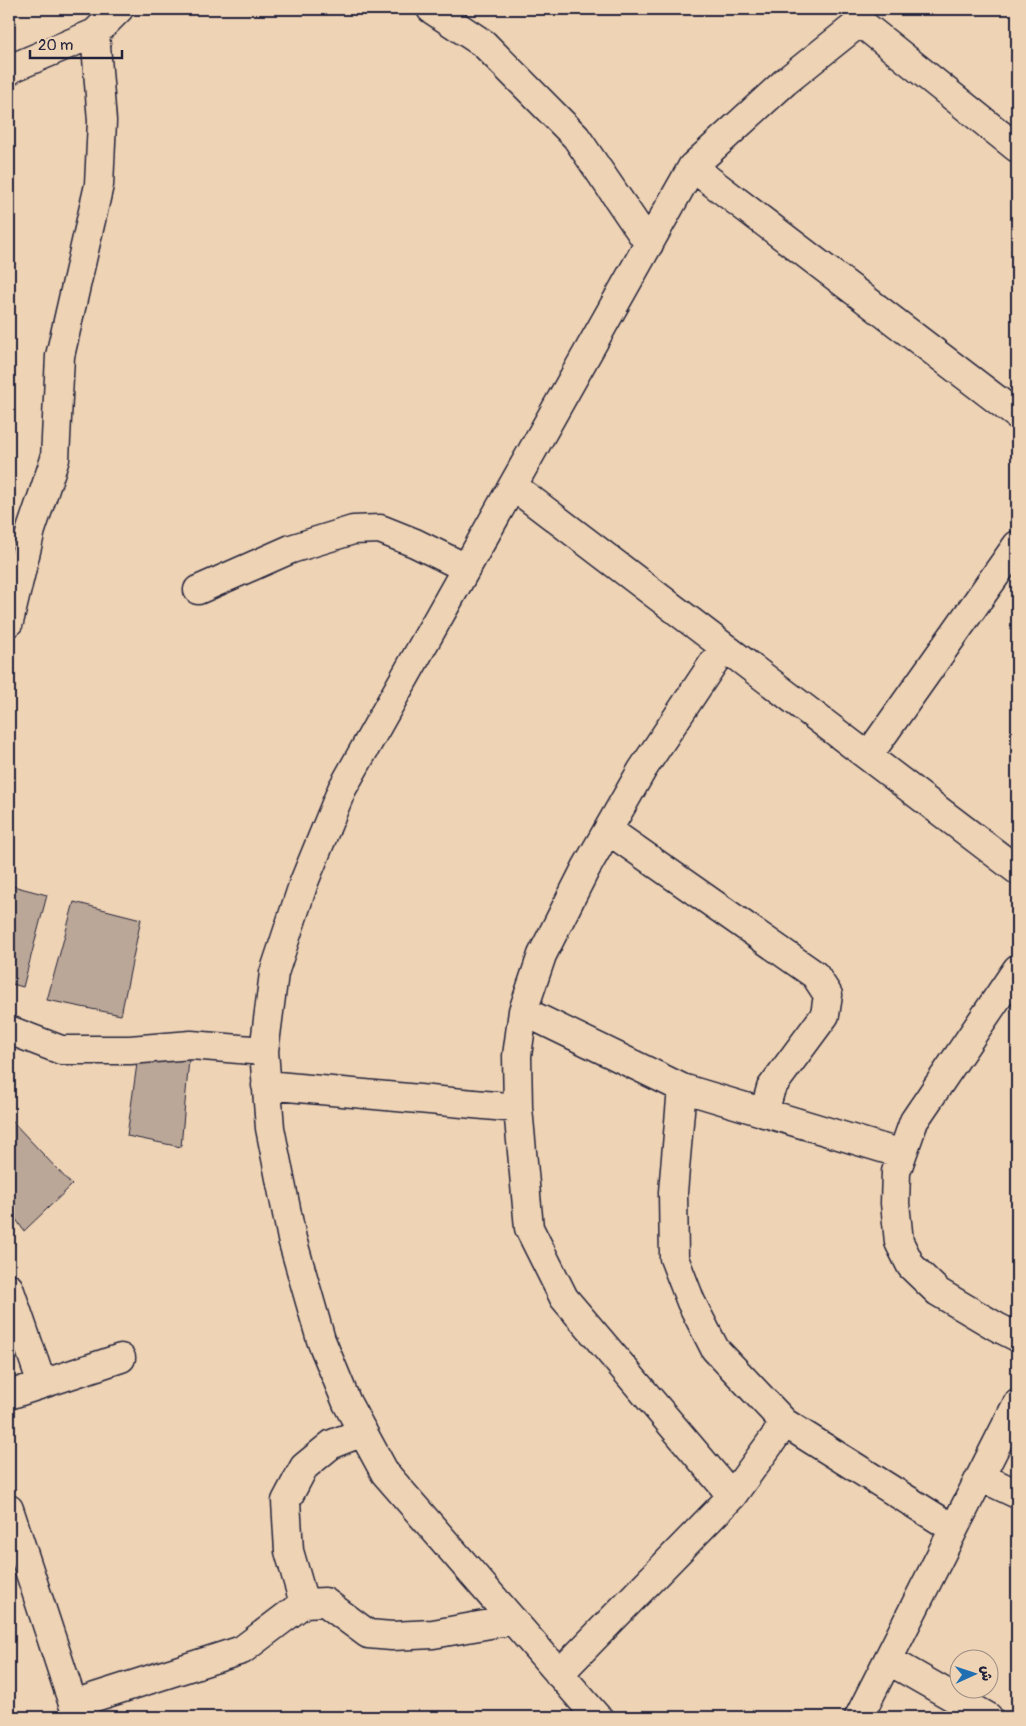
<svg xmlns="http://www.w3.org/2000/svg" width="1026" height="1726" font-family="Pangolin,'Playpen Sans Arabic',sans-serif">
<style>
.building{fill:#bba797;stroke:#22223b}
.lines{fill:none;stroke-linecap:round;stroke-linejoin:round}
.minor-casing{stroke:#22223b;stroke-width:31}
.minor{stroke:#eed3b5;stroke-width:28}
</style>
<rect width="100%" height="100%" fill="#eed3b5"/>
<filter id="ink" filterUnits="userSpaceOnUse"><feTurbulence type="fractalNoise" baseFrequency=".02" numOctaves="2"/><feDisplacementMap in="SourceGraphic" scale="10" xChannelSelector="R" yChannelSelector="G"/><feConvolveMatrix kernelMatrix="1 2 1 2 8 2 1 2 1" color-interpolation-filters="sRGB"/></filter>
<g filter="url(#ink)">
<!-- building -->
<path class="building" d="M9 885 47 895 23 987 9 983Z
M74 902 141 919 121 1015 47 1000Z
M139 1049 189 1059 181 1147 127 1136Z
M12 1121 72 1185 24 1231 9 1209V1124Z"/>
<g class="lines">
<!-- minor casing -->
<g class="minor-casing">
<path id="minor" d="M431 9 484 44 576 137 649 244
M9 71 12 68 95 33
M692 167 1017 415
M513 486 1017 870
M198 590 291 549 353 530 380 529 415 543 466 568
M9 622 31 530 55 459 60 356 99 185 102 121 95 33 119 9
M724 647 642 770 586 868 542 955 523 1011 517 1056 518 1108 529 1228 564 1298 732 1496
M868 756 1017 545
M608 830 815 975 828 995 825 1015 771 1088 764 1113
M1017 969 914 1121 896 1172 895 1203 899 1242 911 1266 938 1292 997 1327 1017 1337
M523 1011 682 1088 902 1154
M9 1030 61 1050H130L191 1045 264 1051
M266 1085 518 1108
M682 1088 673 1192 674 1258 691 1302 715 1349 785 1423
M9 1288 42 1384
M9 1395 121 1358
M981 1477 1017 1494
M9 1509 73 1704 242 1650 304 1603 289 1551 286 1501 304 1467 332 1444 363 1432
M304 1603 325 1602 368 1634 392 1636 433 1634 513 1620
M888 1660 988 1717
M559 1674 732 1496 785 1423 954 1529
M597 1717 385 1473 347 1403 321 1340 292 1239 270 1128 264 1051 274 973 304 882 342 789 692 167 785 82 860 22 1017 148
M859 1717 1017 1404"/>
</g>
<!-- minor -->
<use href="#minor" class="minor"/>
</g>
</g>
<!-- margin -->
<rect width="1026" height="1726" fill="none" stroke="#eed3b5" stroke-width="30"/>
<rect x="15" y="15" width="996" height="1696" fill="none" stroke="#22223b" stroke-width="2" filter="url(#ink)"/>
<!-- north arrow -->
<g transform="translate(974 1674) rotate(87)"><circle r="24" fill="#eed3b5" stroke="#9c8c84"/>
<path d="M0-4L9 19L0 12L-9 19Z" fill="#1f6fb2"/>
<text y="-8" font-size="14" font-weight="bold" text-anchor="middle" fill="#22223b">ش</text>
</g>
<!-- scale -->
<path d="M30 50v8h92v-8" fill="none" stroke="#22223b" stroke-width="2.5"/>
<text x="38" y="50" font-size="15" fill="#22223b" stroke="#eed3b5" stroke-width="4" paint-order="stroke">20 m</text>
</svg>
